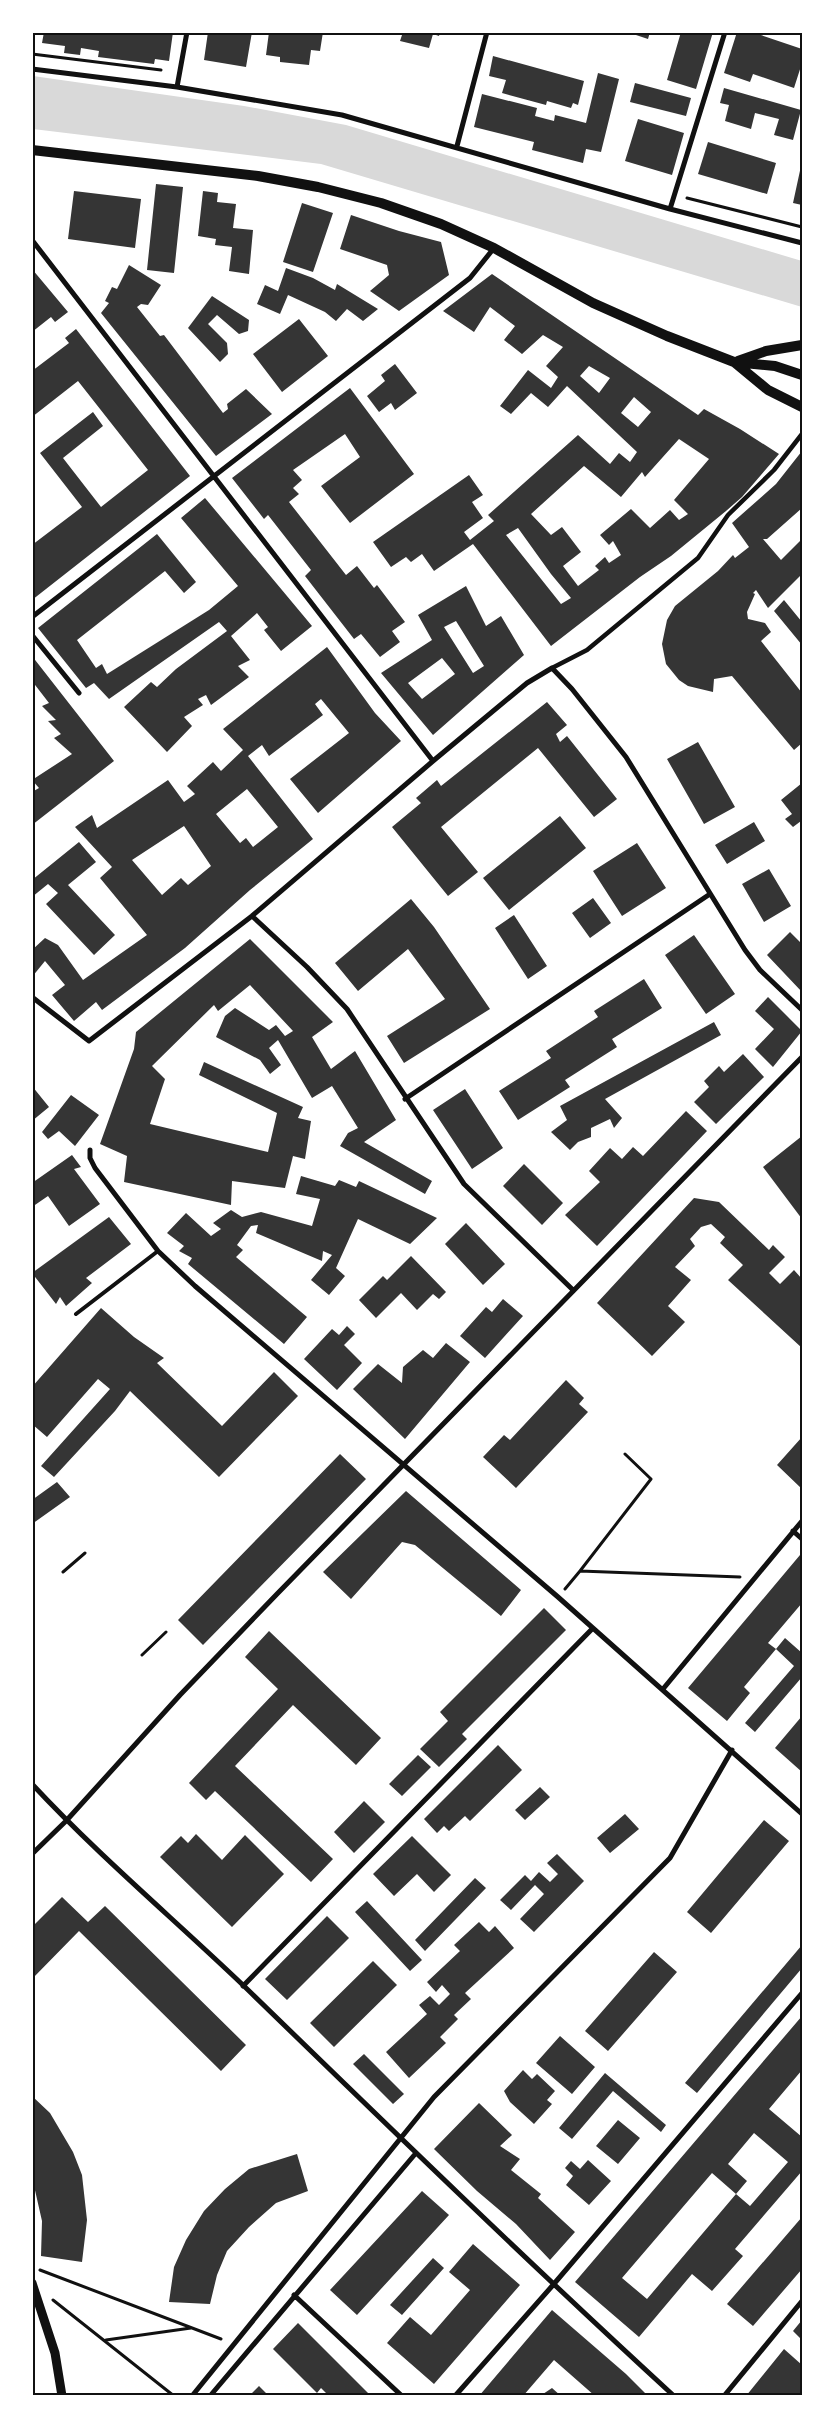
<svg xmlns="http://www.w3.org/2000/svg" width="835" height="2428" font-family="Quicksand,sans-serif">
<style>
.water{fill:#d9d9d9}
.building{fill:#353535;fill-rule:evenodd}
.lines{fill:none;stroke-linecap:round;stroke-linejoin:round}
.path{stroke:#111;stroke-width:3}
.service{stroke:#111;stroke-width:4}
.pedestrian{stroke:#111;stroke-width:4.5}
.minor{stroke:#111;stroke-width:5}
.tertiary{stroke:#111;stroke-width:9}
.secondary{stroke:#111;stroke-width:10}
.neatline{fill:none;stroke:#111;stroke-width:2}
</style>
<rect width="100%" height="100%" fill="#fff"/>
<!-- water -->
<path class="water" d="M33 76 244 106 346 125 802 261V307L321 164 33 129Z"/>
<!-- building -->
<path class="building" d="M44 32H173L169 61 155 59 154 64 98 57 99 51 81 48 80 55 64 53 65 46 42 43Z
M208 32H252L246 67 204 60Z
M269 32H323L320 51 311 50 309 65 280 62V57L266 55Z
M403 32H440L439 36 433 34 429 48 400 41Z
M627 32H650L648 39Z
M681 32H713L696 89 667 80Z
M737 32H752L802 49V63L794 88 753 74 750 82 724 73Z
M493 56 584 81 578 105 573 103 571 108 547 101 546 105 502 93 506 80 489 76Z
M598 73 619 79 601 152 586 149 583 163 532 150 534 142 474 127 482 94 537 108 535 116 554 121 555 115 586 123Z
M635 83 691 98 686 116 630 102Z
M724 88 801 110 793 140 774 135 779 119 755 113 751 129 725 121 729 105 720 103Z
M638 119 684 133 672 175 625 161Z
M708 142 776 163 767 194 698 174Z
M801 166 802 167V205L793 203Z
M156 184 183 187 174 273 147 270Z
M74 191 141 199 135 248 68 239Z
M203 191 218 193 217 202 236 204 233 228 253 230 249 274 229 271 232 247 215 245 216 239 198 236Z
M302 203 333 213 313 272 283 262Z
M351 215 399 231 441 242 449 275 399 311 370 291 389 275 387 265 340 249Z
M129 265 161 285 148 305 141 304 137 307 160 336 164 335 223 413 228 409 227 404 246 389 272 414 216 456 101 313 109 303 105 301 112 287 117 289Z
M286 268 313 278 335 290 337 284 378 309 363 321 347 309 336 321 325 312 288 295 280 314 257 304 265 285 278 291Z
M32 269 68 312 55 322 51 317 32 332Z
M492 274 698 415 704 409 740 429 779 454 742 497 726 511 671 556 640 577 551 646 473 544 434 571 422 554 411 562 406 557 391 567 373 542 469 475 483 495 472 502 483 518 464 532 470 540 494 521 488 515 578 435 610 464 619 453 630 462 637 452 567 386 548 407 531 393 511 414 500 406 528 370 551 388 558 377 546 366 563 347 543 335 522 354 504 340 515 326 490 307 474 332 443 311ZM589 366 610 378 599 393 580 376ZM634 397 651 412 638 427 621 413ZM679 439 709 459 674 500 688 514 679 520 670 510 650 528 631 509 600 535 609 545 613 541 621 555 609 563 605 557 595 566 599 570 578 586 563 566 581 552 562 527 551 535 531 514 584 466 621 497 642 472 645 477ZM518 528 551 574 571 598 561 604 506 535Z
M212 296 249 320 248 331 239 334 217 315 208 324 227 343 228 354 220 362 188 328Z
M299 319 328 356 282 392 253 354Z
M76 329 190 476 32 600V545L82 507 40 453 93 412 103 426 63 458 101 507 148 470 78 381 32 417V371L69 343 65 338Z
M395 364 417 393 395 410 391 403 379 412 367 396 385 381 381 375Z
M350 388 414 474 350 523 321 486 360 457 345 434 293 470 302 480 293 488 299 494 289 502 346 575 357 566 374 588 377 585 405 622 392 631 400 642 380 657 361 634 354 639 305 576 311 570 268 515 264 519 232 478Z
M802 451V508L767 539H763L781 560 802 539V574L768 608 756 590 753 593 755 594 747 612 748 619 765 623 771 632 761 641 802 693V743L794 750 732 676 714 679 713 692 688 686 679 680 666 664 662 644 667 620 675 606 718 571 733 555 735 558 749 547 732 523 776 484Z
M205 498 312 626 281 651 264 630 268 627 257 613 231 636 250 660 238 666 249 677 211 705 206 695 198 699 203 705 184 717 192 726 167 752 124 707 151 682 157 687 176 669 227 631 219 622 109 699 94 683 86 688 38 628 157 534 196 582 184 593 165 571 77 640 96 668 102 664 107 674 209 610 238 586 181 518Z
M466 586 486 626 501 616 524 655 433 735 381 673 432 640 418 615ZM456 621 484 666 473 673 444 627ZM442 658 455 674 422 699 408 683Z
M784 600 802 622V645L774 611Z
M327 647 375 713 401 741 318 813 290 779 349 733 321 699 315 704 323 715 269 756 262 745 248 756 313 839 250 890 185 948 102 1010 96 1002 74 1021 52 995 65 985 45 961 32 977V950L45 938 58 945 83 980 147 935 100 878 112 867 75 827 92 815 97 828 168 780 184 802 195 794 187 786 213 762 221 771 243 750 223 729ZM247 789 278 827 253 847 246 838 240 843 216 814ZM184 826 211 866 188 885 181 878 162 895 132 860Z
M32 656 114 761 32 825V792L39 788 32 780 72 754 54 738 61 734 48 721 56 720 42 706 49 703 32 681Z
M547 702 567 725 556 734 560 742 567 736 617 799 594 817 538 748 441 827 478 872 448 896 392 827 421 803 416 798 437 780 441 786Z
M698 742 735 807 704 824 667 759Z
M802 783V824L801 821 793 827 785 819 792 814 781 800Z
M560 816 586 848 509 910 483 878Z
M754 822 765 841 727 864 715 845Z
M79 842 96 862 68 885 115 935 94 955 46 904 58 893 48 884 32 897V880Z
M637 843 666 888 622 916 593 871Z
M769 869 791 906 764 922 742 884Z
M593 898 611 923 590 938 572 913Z
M411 899 434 927 490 1009 404 1063 387 1036 445 999 408 949 358 991 335 963Z
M514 915 547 966 528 979 495 928Z
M790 932 802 944V992L767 955Z
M694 935 735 994 706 1014 665 955Z
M250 939 333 1022 312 1037 331 1069 355 1051 396 1120 364 1142 432 1181 425 1194 340 1146 348 1133 358 1128 332 1086 312 1098 278 1040 269 1048 281 1065 270 1074 260 1060 216 1037 225 1016 235 1008 269 1030 276 1025 285 1036 293 1031 250 985 218 1011 214 1005 152 1066 165 1079 150 1124 268 1152 277 1113 199 1075 204 1062 303 1107 298 1118 311 1121 305 1159 293 1156 285 1188 232 1181 231 1205 124 1182 127 1156 100 1144 134 1049 136 1032Z
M644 979 662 1008 612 1039 617 1047 565 1080 570 1087 518 1120 499 1091 551 1058 546 1051 598 1017 594 1011Z
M768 997 802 1031 773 1067 755 1049 774 1029 755 1011Z
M714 1022 721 1035 605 1099 622 1118 614 1128 610 1119 591 1128V1137L578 1142 570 1150 551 1132 567 1120 560 1106Z
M743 1054 764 1077 716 1124 694 1102 709 1087 704 1081 719 1066 724 1072Z
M32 1086 49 1107 32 1121Z
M465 1089 503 1148 472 1169 433 1110Z
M71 1095 99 1115 75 1146 59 1131 48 1139 42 1132Z
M686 1111 707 1131 597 1246 565 1215 600 1182 589 1171 610 1148 622 1159 633 1147 643 1156Z
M802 1136V1219L763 1167Z
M72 1155 81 1167 74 1169 100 1204 69 1226 48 1196 32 1207V1183Z
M524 1164 563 1203 542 1225 503 1186Z
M301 1176 335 1186 339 1180 356 1187 359 1181 437 1218 410 1244 358 1219 336 1268 345 1276 329 1295 311 1280 332 1255 323 1251 322 1261 256 1233 258 1225 251 1226 237 1245 243 1250 236 1257 307 1317 284 1344 188 1264 192 1258 179 1251 184 1246 167 1233 186 1213 211 1236 221 1229 213 1223 231 1210 242 1217 261 1212 312 1226 320 1199 296 1194Z
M694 1198 719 1202 769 1250 773 1245 785 1257 769 1273 780 1284 794 1270 802 1279V1348L728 1280 743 1265 720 1243 725 1237 711 1224 701 1227 690 1239 695 1246 675 1267 691 1280 668 1306 685 1322 652 1356 597 1303Z
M109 1217 131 1244 86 1278 92 1283 66 1306 60 1297 56 1304 32 1273Z
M466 1223 505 1264 483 1285 445 1244Z
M411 1256 446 1292 439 1299 433 1294 417 1310 401 1293 376 1318 359 1300 383 1276 387 1280Z
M503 1299 523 1316 485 1358 460 1336 486 1307 492 1312Z
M101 1308 134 1337 164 1358 157 1363 222 1426 274 1372 298 1396 219 1477 130 1391 115 1411 54 1477 41 1466 110 1389 98 1379 47 1437 32 1424V1387Z
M347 1326 355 1334 344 1345 362 1363 337 1390 304 1359 332 1329 339 1335Z
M446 1343 470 1362 405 1439 353 1389 378 1364 402 1383 403 1367 423 1350 433 1358Z
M566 1380 584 1398 579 1404 588 1412 516 1488 483 1457 504 1435 510 1440Z
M802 1437V1489L777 1465Z
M340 1454 366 1479 203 1645 178 1620Z
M57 1482 70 1497 32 1524V1500Z
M406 1491 521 1590 501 1616 415 1545 402 1542 351 1599 323 1572Z
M800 1555 802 1557V1603L768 1643 776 1649 744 1687 750 1693 727 1721 688 1688Z
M544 1608 566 1630 462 1734 467 1739 439 1767 420 1749 448 1721 440 1712Z
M269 1631 381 1738 356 1765 293 1705 235 1766 333 1859 311 1882 215 1791 206 1800 189 1783 278 1689 245 1657Z
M785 1638 802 1653V1677L755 1732 745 1723 794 1666 776 1649Z
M802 1716V1772L775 1748Z
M498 1745 522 1770 470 1821 465 1816 449 1831 444 1826 437 1833 424 1819Z
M418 1755 431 1767 402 1796 389 1784Z
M540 1787 550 1797 525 1820 515 1810Z
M364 1801 385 1822 354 1853 334 1832Z
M625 1814 639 1829 610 1853 597 1838Z
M764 1820 789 1841 711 1933 687 1912Z
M196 1834 222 1860 245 1835 284 1874 232 1927 160 1857 181 1836 188 1843Z
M412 1836 451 1875 434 1892 417 1874 394 1896 373 1874Z
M557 1854 584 1881 534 1932 520 1919 544 1894 535 1885 511 1910 500 1900 525 1875 531 1881 539 1872 550 1882 558 1874 547 1863Z
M475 1878 486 1888 425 1951 415 1940Z
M62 1897 88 1922 105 1906 246 2045 221 2071 79 1931 32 1979V1927Z
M367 1901 422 1960 410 1971 355 1912Z
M327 1916 349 1938 287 2000 265 1979Z
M479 1922 489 1932 495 1926 514 1948 465 1993 471 1999 454 2015 458 2019 440 2037 446 2043 409 2078 386 2052 427 2014 419 2005 430 1996 439 2005 450 1994 442 1985 436 1992 427 1982 460 1951 454 1945Z
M802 1945V1968L697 2093 685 2083Z
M654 1952 677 1972 608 2051 585 2031Z
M373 1961 397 1985 334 2047 310 2023Z
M802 2016V2070L769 2109 802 2137V2171L735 2249 743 2256 712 2291 692 2274 639 2337 575 2282ZM754 2133 788 2162 750 2206 736 2194 647 2299 622 2278 712 2173 736 2194 747 2181 728 2164Z
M560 2036 595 2067 572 2094 536 2063Z
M364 2054 404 2094 393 2104 353 2064Z
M523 2070 532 2079 537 2074 555 2091 547 2100 552 2104 534 2124 510 2102 504 2091Z
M605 2073 666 2125 661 2132 613 2091 572 2139 559 2128Z
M32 2096 50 2113 73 2152 82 2175 87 2220 82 2262 41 2256 42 2221 32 2177Z
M479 2103 512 2135 500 2146 520 2159 511 2170 541 2194 538 2198 575 2232 550 2260 516 2224 477 2191 434 2149Z
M618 2120 640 2138 618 2164 596 2146Z
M297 2154 308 2191 276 2203 249 2227 227 2251 217 2275 210 2304 169 2302 174 2267 186 2240 204 2211 225 2189 249 2169Z
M588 2160 611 2181 589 2205 566 2185 573 2176 565 2168 571 2161 580 2169Z
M422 2191 449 2215 357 2315 330 2290Z
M802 2217V2269L753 2326 727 2304Z
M473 2244 520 2285 434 2384 387 2343 410 2317 431 2335 470 2290 449 2272Z
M433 2258 444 2268 402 2315 390 2305Z
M552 2310 626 2374 648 2396H595L554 2360 523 2396H479Z
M802 2320V2340L793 2331Z
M298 2323 371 2396H329L321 2388 317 2393 273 2349Z
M784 2349 802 2365V2396H746Z
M259 2386 269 2396H249Z
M552 2388 561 2396H540Z"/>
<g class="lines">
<!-- path -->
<path class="path" d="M32 54 161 70
M687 198 802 227
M580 1571 651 1479 625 1454
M63 1572 85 1553
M565 1589 580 1571 740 1577
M142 1655 166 1632
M40 2270 221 2339
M53 2300 174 2396
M106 2340 191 2328"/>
<!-- service -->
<path class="service" d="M76 1314 158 1251"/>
<!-- pedestrian -->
<path class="pedestrian" d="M552 668 587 650 698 558 728 515 774 470 802 434"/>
<!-- minor -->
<path class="minor" d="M32 69 177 87 342 115 670 209 802 243
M177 87 187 32
M457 146 487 32
M670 209 725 32
M32 240 433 761
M32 617 470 278 494 248
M32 635 79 693
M252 916 307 967 347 1009 464 1184 573 1290
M32 997 89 1041 252 916 433 761 527 683 552 668 572 689 626 757 745 950 760 970 802 1010
M405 1099 710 894
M90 1150V1158L95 1168 158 1251 195 1286 558 1597 802 1814
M793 1531 802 1539
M663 1689 802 1521
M32 1784C99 1856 174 1919 245 1987 387 2125 528 2262 674 2396
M32 1854 66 1821 180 1695 277 1594 802 1057
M243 1986 593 1628
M294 2295 402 2396
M192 2396 434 2097 670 1858 732 1750
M210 2396 416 2153
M455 2396 553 2285 802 1993
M724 2396 802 2301"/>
<!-- tertiary -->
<path class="tertiary" d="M32 2283 55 2353 62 2396"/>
<!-- secondary -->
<path class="secondary" d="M32 150 258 176 318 187 381 203 441 224 494 248 593 303 667 336 734 362 775 366 802 375
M738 361 766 351 802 345
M734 362 768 390 802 407"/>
</g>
<!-- border -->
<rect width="835" height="2428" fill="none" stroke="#ffffff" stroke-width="68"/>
<rect x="34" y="34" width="767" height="2360" class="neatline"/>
</svg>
